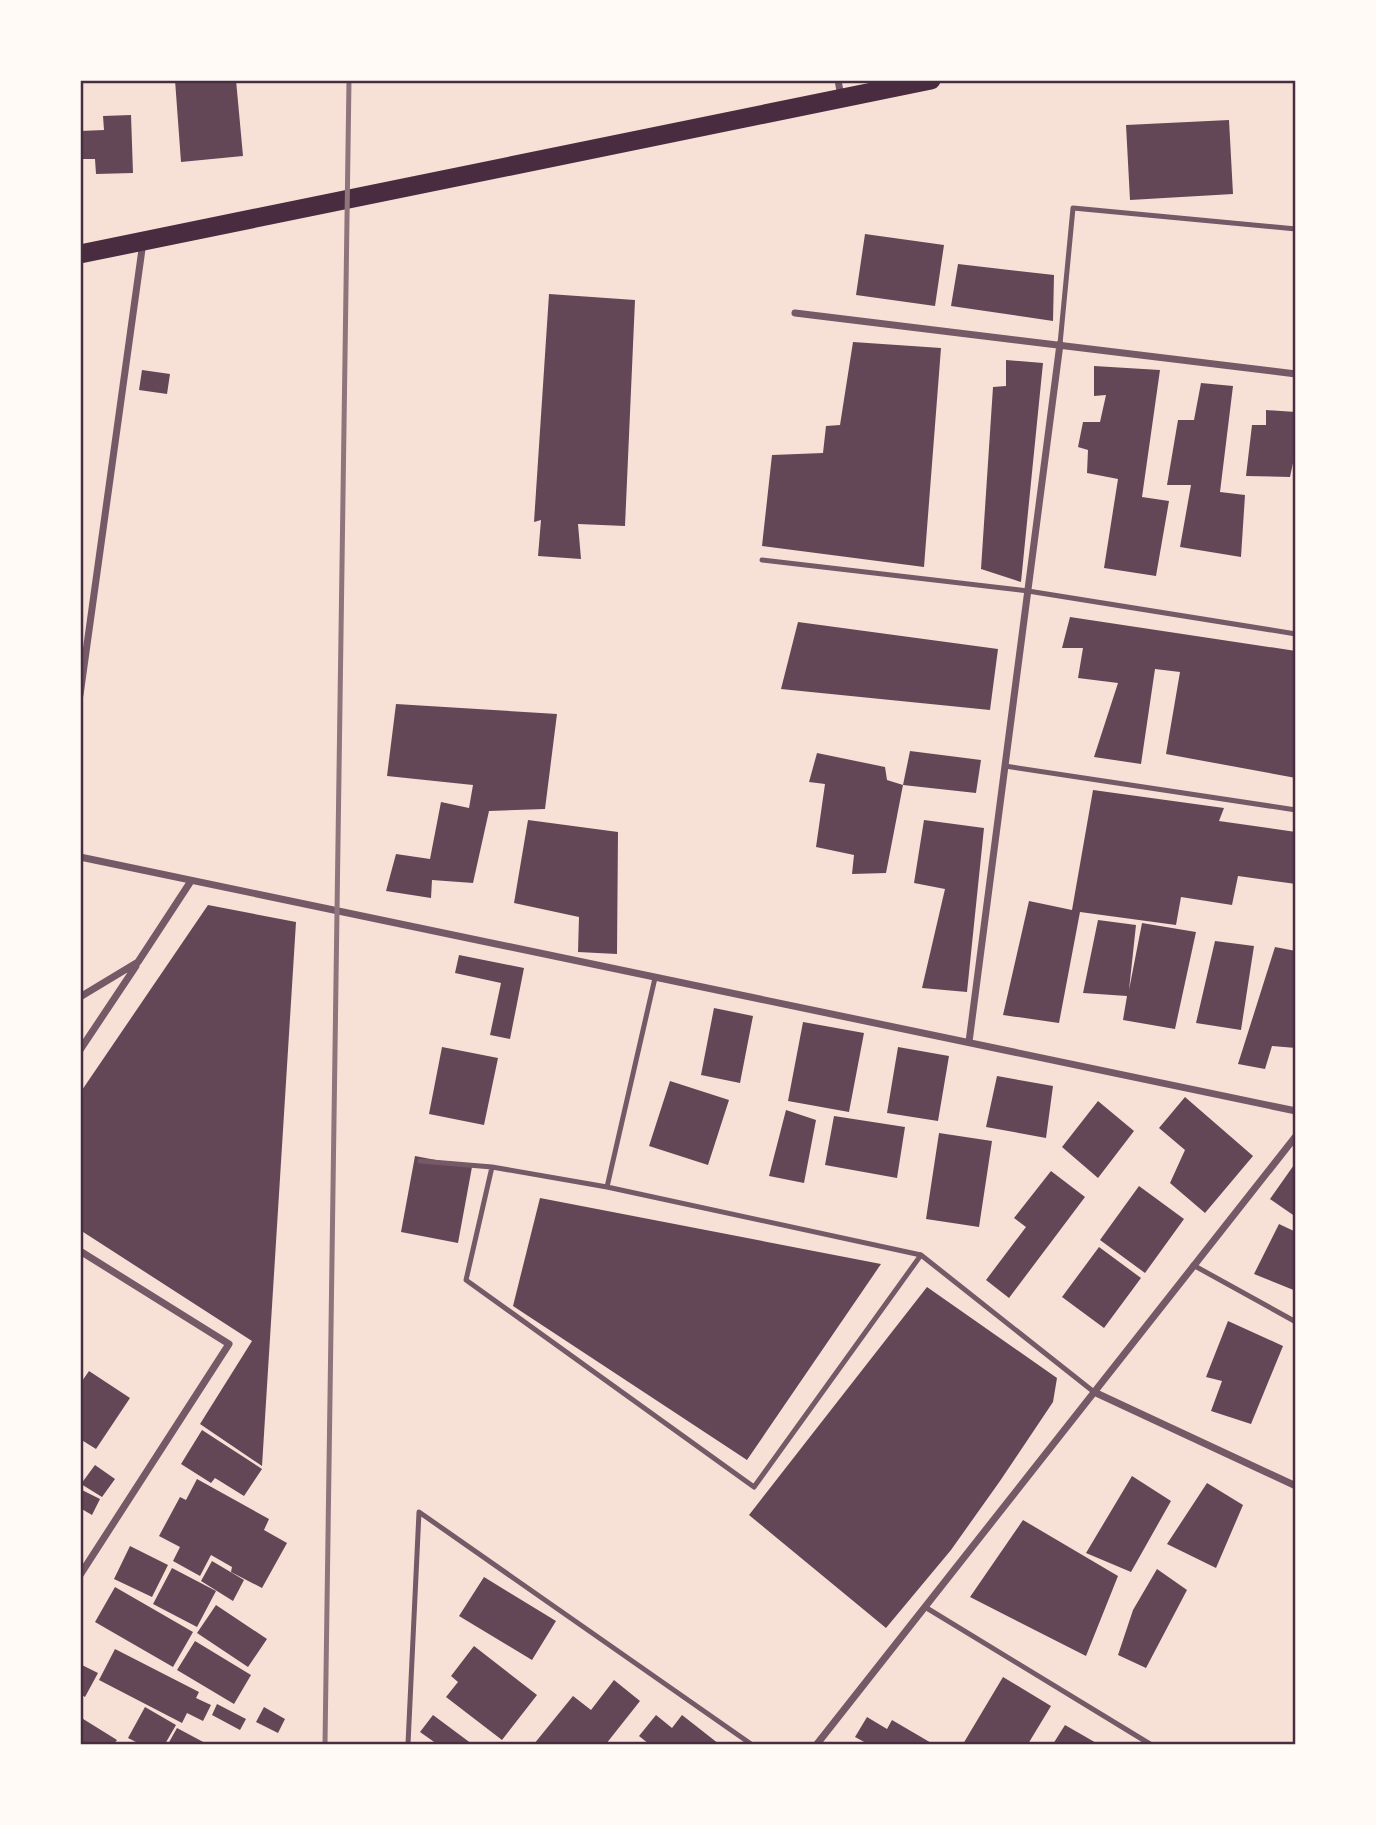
<svg xmlns="http://www.w3.org/2000/svg" width="1376" height="1825" font-family="'Alegreya Sans',sans-serif">
<style>
.building{fill:#644757}
.lines{fill:none;stroke-linecap:round;stroke-linejoin:round}
.service{stroke:#755966;stroke-width:5}
.minor{stroke:#755966;stroke-width:7}
.trunk{stroke:#4a2c40;stroke-width:19}
.rail{stroke:#8f747c;stroke-width:5}
.neatline{fill:none;stroke:#4a2c40;stroke-width:2.5}
</style>
<rect width="100%" height="100%" fill="#f7e1d7"/>
<!-- building -->
<path class="building" d="M175 80H236L243 156 181 162Z
M131 115 133 173 96 174 95 159H80V131L104 130 103 116Z
M1229 120 1233 194 1130 200 1126 125Z
M865 234 944 245 935 306 856 295Z
M958 264 1054 275 1053 321 951 306Z
M549 294 635 300 625 526 578 524 581 559 538 556 541 520 534 522Z
M853 342 941 348 924 567 762 546 772 455 823 453 826 426 840 425Z
M1006 360 1043 363 1021 582 981 569 993 387 1006 386Z
M1094 366 1160 370 1142 497 1169 501 1156 576 1104 568 1118 479 1087 473 1088 450 1078 447 1083 422H1100L1106 395 1094 396Z
M142 370 170 374 167 394 139 390Z
M1201 383 1233 386 1220 492 1245 495 1241 557 1180 547 1191 485H1167L1178 420H1194Z
M1266 410 1296 412V449L1290 477 1246 476 1252 425H1266Z
M1070 617 1296 651V778L1166 754 1180 672 1155 669 1141 764 1094 757 1118 683 1078 678 1083 648H1062Z
M798 622 998 649 990 710 781 689Z
M396 704 557 714 545 809 489 811 473 883 432 880 431 898 386 891 396 854 430 859 441 802 469 808 473 785 387 776Z
M910 751 981 760 976 793 903 785 886 873 852 874 854 855 816 847 825 784 809 782 817 753 885 767 887 780 903 785Z
M1093 790 1224 808 1219 821 1296 832V884L1238 876 1232 905 1181 897 1176 925 1080 912 1059 1023 1003 1015 1029 901 1072 910Z
M528 820 618 832 617 954 578 952 579 917 514 903Z
M924 820 984 828 967 992 922 988 945 889 914 883Z
M208 905 296 922 262 1466 200 1424 252 1341 80 1230V1093Z
M1098 920 1136 925 1129 990 1142 923 1196 932 1175 1029 1123 1020 1127 996 1083 993Z
M1215 941 1254 946 1241 1030 1196 1023Z
M1275 947 1296 951V1048L1272 1046 1265 1069 1238 1064Z
M459 955 524 968 510 1039 490 1035 501 983 455 973Z
M714 1008 753 1016 740 1083 701 1075Z
M803 1022 864 1033 849 1112 788 1101Z
M442 1047 498 1058 484 1125 429 1114Z
M898 1047 949 1056 938 1121 887 1113Z
M997 1076 1053 1086 1046 1138 986 1127Z
M670 1081 729 1100 708 1165 649 1146Z
M1185 1097 1253 1156 1205 1213 1170 1183 1185 1150 1159 1128Z
M1098 1101 1134 1131 1098 1178 1062 1147Z
M786 1110 816 1120 804 1183 769 1176Z
M834 1116 905 1127 897 1178 825 1165Z
M939 1133 992 1141 979 1227 926 1219Z
M415 1156 472 1167 458 1243 401 1232Z
M1296 1162V1217L1270 1199Z
M1051 1171 1085 1197 1009 1298 986 1280 1026 1227 1014 1218Z
M1139 1186 1184 1219 1145 1273 1100 1240Z
M540 1198 881 1264 747 1460 513 1306Z
M1279 1224 1296 1232V1291L1254 1274Z
M1099 1247 1141 1278 1104 1328 1062 1297Z
M927 1287 1057 1378 1053 1402 1000 1481 951 1550 886 1628 749 1515Z
M1228 1321 1283 1346 1251 1424 1211 1411 1222 1381 1206 1377Z
M89 1371 130 1398 96 1449 80 1439V1384Z
M202 1430 262 1469 244 1496 215 1478 211 1483 181 1464Z
M95 1465 115 1479 102 1497 81 1484Z
M1132 1476 1171 1501 1131 1572 1086 1553Z
M197 1479 269 1519 264 1530 287 1543 262 1588 231 1572 232 1567 211 1555 200 1576 173 1561 180 1547 159 1536 180 1497 186 1500Z
M1207 1483 1243 1505 1216 1568 1167 1544Z
M80 1489 100 1499 92 1515 80 1508Z
M1023 1520 1118 1576 1086 1656 970 1597Z
M130 1546 168 1565 152 1597 114 1579Z
M212 1561 244 1580 233 1601 201 1581Z
M172 1568 216 1591 197 1627 153 1604Z
M1157 1569 1187 1590 1146 1668 1118 1655 1133 1610Z
M484 1577 556 1621 532 1660 459 1616Z
M115 1587 193 1632 173 1667 95 1622Z
M216 1605 267 1639 248 1667 197 1633Z
M195 1641 251 1675 234 1704 177 1670Z
M474 1646 537 1695 502 1740 446 1697 458 1682 451 1676Z
M115 1649 199 1692 196 1698 211 1705 203 1721 187 1713 182 1723 99 1680Z
M80 1664 98 1673 85 1697 80 1694Z
M1003 1677 1051 1706 1028 1744H963Z
M614 1680 640 1701 606 1744H534L573 1696 591 1710Z
M217 1704 246 1719 240 1730 212 1715Z
M145 1707 176 1725 165 1744H140L128 1738Z
M264 1707 285 1719 278 1733 256 1722Z
M433 1715 472 1744H437L420 1732Z
M656 1715 672 1728 682 1715 719 1744H649L639 1736Z
M80 1717 117 1740 114 1744H80Z
M867 1717 887 1729 892 1720 933 1744H868L855 1737Z
M1065 1725 1098 1744H1053Z
M177 1728 207 1744H168Z"/>
<g class="lines">
<!-- service -->
<path class="service" d="M1060 344 1073 208 1296 229
M762 560 1028 591 1296 634
M1005 766 1296 810
M420 1161 492 1167
M607 1187 655 978
M921 1255 754 1487 466 1280 492 1167 607 1187 921 1255 1094 1392
M1193 1265 1296 1322
M925 1607 1150 1744
M408 1744 419 1512 751 1744"/>
<!-- minor -->
<path class="minor" d="M838 80 841 97
M795 313 1296 374
M80 695 143 242
M80 857 1296 1111
M80 997 138 962 191 881
M969 1042 1060 344
M80 1050 136 966
M80 1251 229 1344 80 1575
M1094 1392 1296 1486
M817 1744 1296 1136"/>
<!-- trunk -->
<path class="trunk" d="M80 254 931 80"/>
<!-- rail -->
<path class="rail" d="M325 1744 349 80"/>
</g>
<!-- border -->
<rect width="1376" height="1825" fill="none" stroke="#fffaf5" stroke-width="164"/>
<rect x="82" y="82" width="1212" height="1661" class="neatline"/>
</svg>
